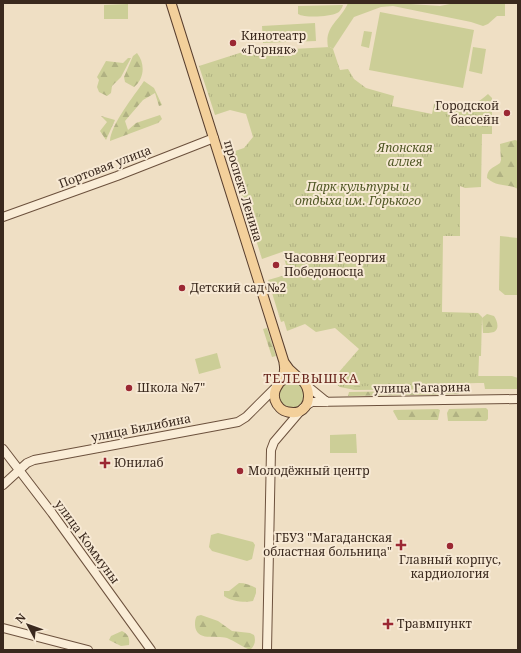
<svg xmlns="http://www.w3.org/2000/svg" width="521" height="653" font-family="'Noto Serif',serif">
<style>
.grass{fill:#ccce97}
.forest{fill:url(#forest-firs)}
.park{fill:url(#park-tufts)}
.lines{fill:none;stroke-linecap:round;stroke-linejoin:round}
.secondary-casing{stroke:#6c513d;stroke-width:10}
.primary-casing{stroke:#583e2e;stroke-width:11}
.secondary{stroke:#faedd7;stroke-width:8}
.primary{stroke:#f3d09b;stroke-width:9}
.poi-dot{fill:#9b2833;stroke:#f7e9d4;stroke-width:1.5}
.labels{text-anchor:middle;stroke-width:4;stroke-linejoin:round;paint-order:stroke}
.poi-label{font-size:12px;fill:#3a291e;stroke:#f7e9d4;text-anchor:start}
.park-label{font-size:12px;font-style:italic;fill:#4f5724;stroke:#f7e9d4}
.street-label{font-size:12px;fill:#3a291e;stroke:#f7e9d4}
.neighbourhood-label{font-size:13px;letter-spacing:1px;fill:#68251c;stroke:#f7e9d4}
</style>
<defs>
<pattern id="forest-firs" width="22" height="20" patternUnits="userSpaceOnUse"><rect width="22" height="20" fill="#ccce97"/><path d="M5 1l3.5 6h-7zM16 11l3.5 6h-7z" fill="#b0b182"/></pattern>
<pattern id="park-tufts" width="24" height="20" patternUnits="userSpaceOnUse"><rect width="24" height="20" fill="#ccce97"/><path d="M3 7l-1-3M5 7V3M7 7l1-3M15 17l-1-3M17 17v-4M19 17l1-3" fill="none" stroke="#b0b182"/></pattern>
</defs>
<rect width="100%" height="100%" fill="#efdfc4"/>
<!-- grass -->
<path class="grass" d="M348 3H396L440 6 455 3H505V16H497L488 24 483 26 471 22 393 6 381 7 354 17 333 49 330 47H328C324 26 341 20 348 3Z
M128 4V19H104V5Z
M343 5C342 8 340 12 337 13 330 17 304 18 298 14V6Z
M380 12 474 30 463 88 369 70Z
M315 23 316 41 263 43 262 26Z
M364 31 372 32 369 48 361 46Z
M473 47 486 49 482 74 469 71Z
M500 236 518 238V295H505L499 290Z
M217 353 221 368 199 374 195 359Z
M478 376H512L518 378V389H485L484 383H478Z
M279 395a13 13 0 1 1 26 0a13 13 0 1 1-26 0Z
M356 434 357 453H330V435Z
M218 533 253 542 255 545 252 559 247 561 212 551 209 547 211 535Z"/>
<!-- forest -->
<path class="forest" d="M137 53C145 63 145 78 134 87L125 82 124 77 133 56Z
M128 58H131L121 77 112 86 111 93 107 96 99 92 97 87 99 80 97 77 106 61 123 63Z
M144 81 154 88 162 105 159 106 155 93 143 100 125 121 128 130 136 123 160 115 162 119 158 123 110 141C111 124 134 96 144 81Z
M101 116 115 120 106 140 100 131 107 122Z
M515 140 518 141V189C507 183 498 188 487 178 487 169 493 168 500 163L501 160 500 144Z
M487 314 494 316C497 320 500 329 494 332 491 333 486 333 483 333L482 318Z
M267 328 276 356 272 357 263 329Z
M465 378V386L462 389 355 390 340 387 332 380Z
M461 390 459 394 348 396 349 392Z
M486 408 488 410V419L486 421H448L447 413 449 409Z
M438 409 440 410 438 420H398L393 411 394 410Z
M239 583C245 583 251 585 256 588V593L253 601C245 603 230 601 224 596V591H229Z
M201 615 218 621 232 631 250 633 254 635C256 640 255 646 250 650 242 647 235 641 227 638 216 635 196 642 195 625 195 621 195 619 197 616Z
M122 631C128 634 130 638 129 645L121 646 109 640 111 636Z"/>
<!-- park -->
<path class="park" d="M330 47 333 49 340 70 348 69 354 79 366 88 394 96 392 106 432 114 434 104C458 103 466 114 488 94L492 98V134H482L481 187 465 188 460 186V236H443L442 312 478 313 482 317 481 356H479L478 383 340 387 332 380 359 349 335 328 316 332 305 324 287 331 284 321 281 322 268 280 289 274 282 252 262 259 229 153 244 148 253 137 246 114 230 110 215 115 199 66 252 49 255 51Z"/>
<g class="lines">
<!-- secondary casing -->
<g class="secondary-casing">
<path id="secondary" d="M3 217 117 176 214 138
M305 384 327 402
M307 405 312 402 518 399
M3 449 52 513 151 650
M3 485 27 463 34 460 238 422 246 417 277 386
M3 628 88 650
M267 650 271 450 274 442 303 408"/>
</g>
<!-- primary casing -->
<g class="primary-casing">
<path id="primary" d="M171 3 284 362 289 369 301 380
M280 382C311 360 321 419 288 412 282 411 277 406 275 400 271 384 288 382 284 363"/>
</g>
<!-- secondary -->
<use href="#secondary" class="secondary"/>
<!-- primary -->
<use href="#primary" class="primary"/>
</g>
<!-- markers -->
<g class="poi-dot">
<circle cx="233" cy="43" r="4"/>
<circle cx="507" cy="113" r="4"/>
<circle cx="276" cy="265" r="4"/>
<circle cx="182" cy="288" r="4"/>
<circle cx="129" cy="388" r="4"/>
<path d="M103 457h4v4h4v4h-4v4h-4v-4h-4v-4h4z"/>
<circle cx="240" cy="471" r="4"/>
<path d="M399 539h4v4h4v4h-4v4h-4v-4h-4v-4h4z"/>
<circle cx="450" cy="546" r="4"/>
<path d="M386 618h4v4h4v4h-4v4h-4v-4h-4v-4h4z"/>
</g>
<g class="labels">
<!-- poi labels -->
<g class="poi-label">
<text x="241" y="40">Кинотеатр<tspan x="241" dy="14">«Горняк»</tspan></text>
<text x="499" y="110" text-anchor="end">Городской<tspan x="499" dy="14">бассейн</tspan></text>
<text x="284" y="262">Часовня Георгия<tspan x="284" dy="14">Победоносца</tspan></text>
<text x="190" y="292">Детский сад №2</text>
<text x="137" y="392">Школа №7"</text>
<text x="114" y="467">Юнилаб</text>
<text x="248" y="475">Молодёжный центр</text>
<text x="392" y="542" text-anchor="end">ГБУЗ "Магаданская<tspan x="392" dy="14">областная больница"</tspan></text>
<text x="450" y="564" text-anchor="middle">Главный корпус,<tspan x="450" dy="14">кардиология</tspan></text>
<text x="397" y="628">Травмпункт</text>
</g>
<!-- park labels -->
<g class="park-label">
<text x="405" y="152">Японская<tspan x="405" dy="14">аллея</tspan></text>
<text x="358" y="191">Парк культуры и<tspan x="358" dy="14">отдыха им. Горького</tspan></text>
</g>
<!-- street labels -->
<g class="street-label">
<text transform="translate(105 167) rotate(-21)" y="4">Портовая улица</text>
<text transform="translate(243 191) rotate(73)" y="4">проспект Ленина</text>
<text transform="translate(422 388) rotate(-1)" y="4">улица Гагарина</text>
<text transform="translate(141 428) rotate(-11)" y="4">улица Билибина</text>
<text transform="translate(87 542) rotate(54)" y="4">улица Коммуны</text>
</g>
<!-- neighbourhood labels -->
<g class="neighbourhood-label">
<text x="311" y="383">ТЕЛЕВЫШКА</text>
</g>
</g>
<!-- border -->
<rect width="521" height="653" fill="none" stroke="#3a291e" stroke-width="8"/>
<!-- north arrow -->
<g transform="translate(28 625) rotate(311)" stroke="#f7e9d4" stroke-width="3" paint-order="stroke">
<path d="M0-3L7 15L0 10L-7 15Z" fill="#3a291e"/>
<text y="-6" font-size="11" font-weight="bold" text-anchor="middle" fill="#3a291e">N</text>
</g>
</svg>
